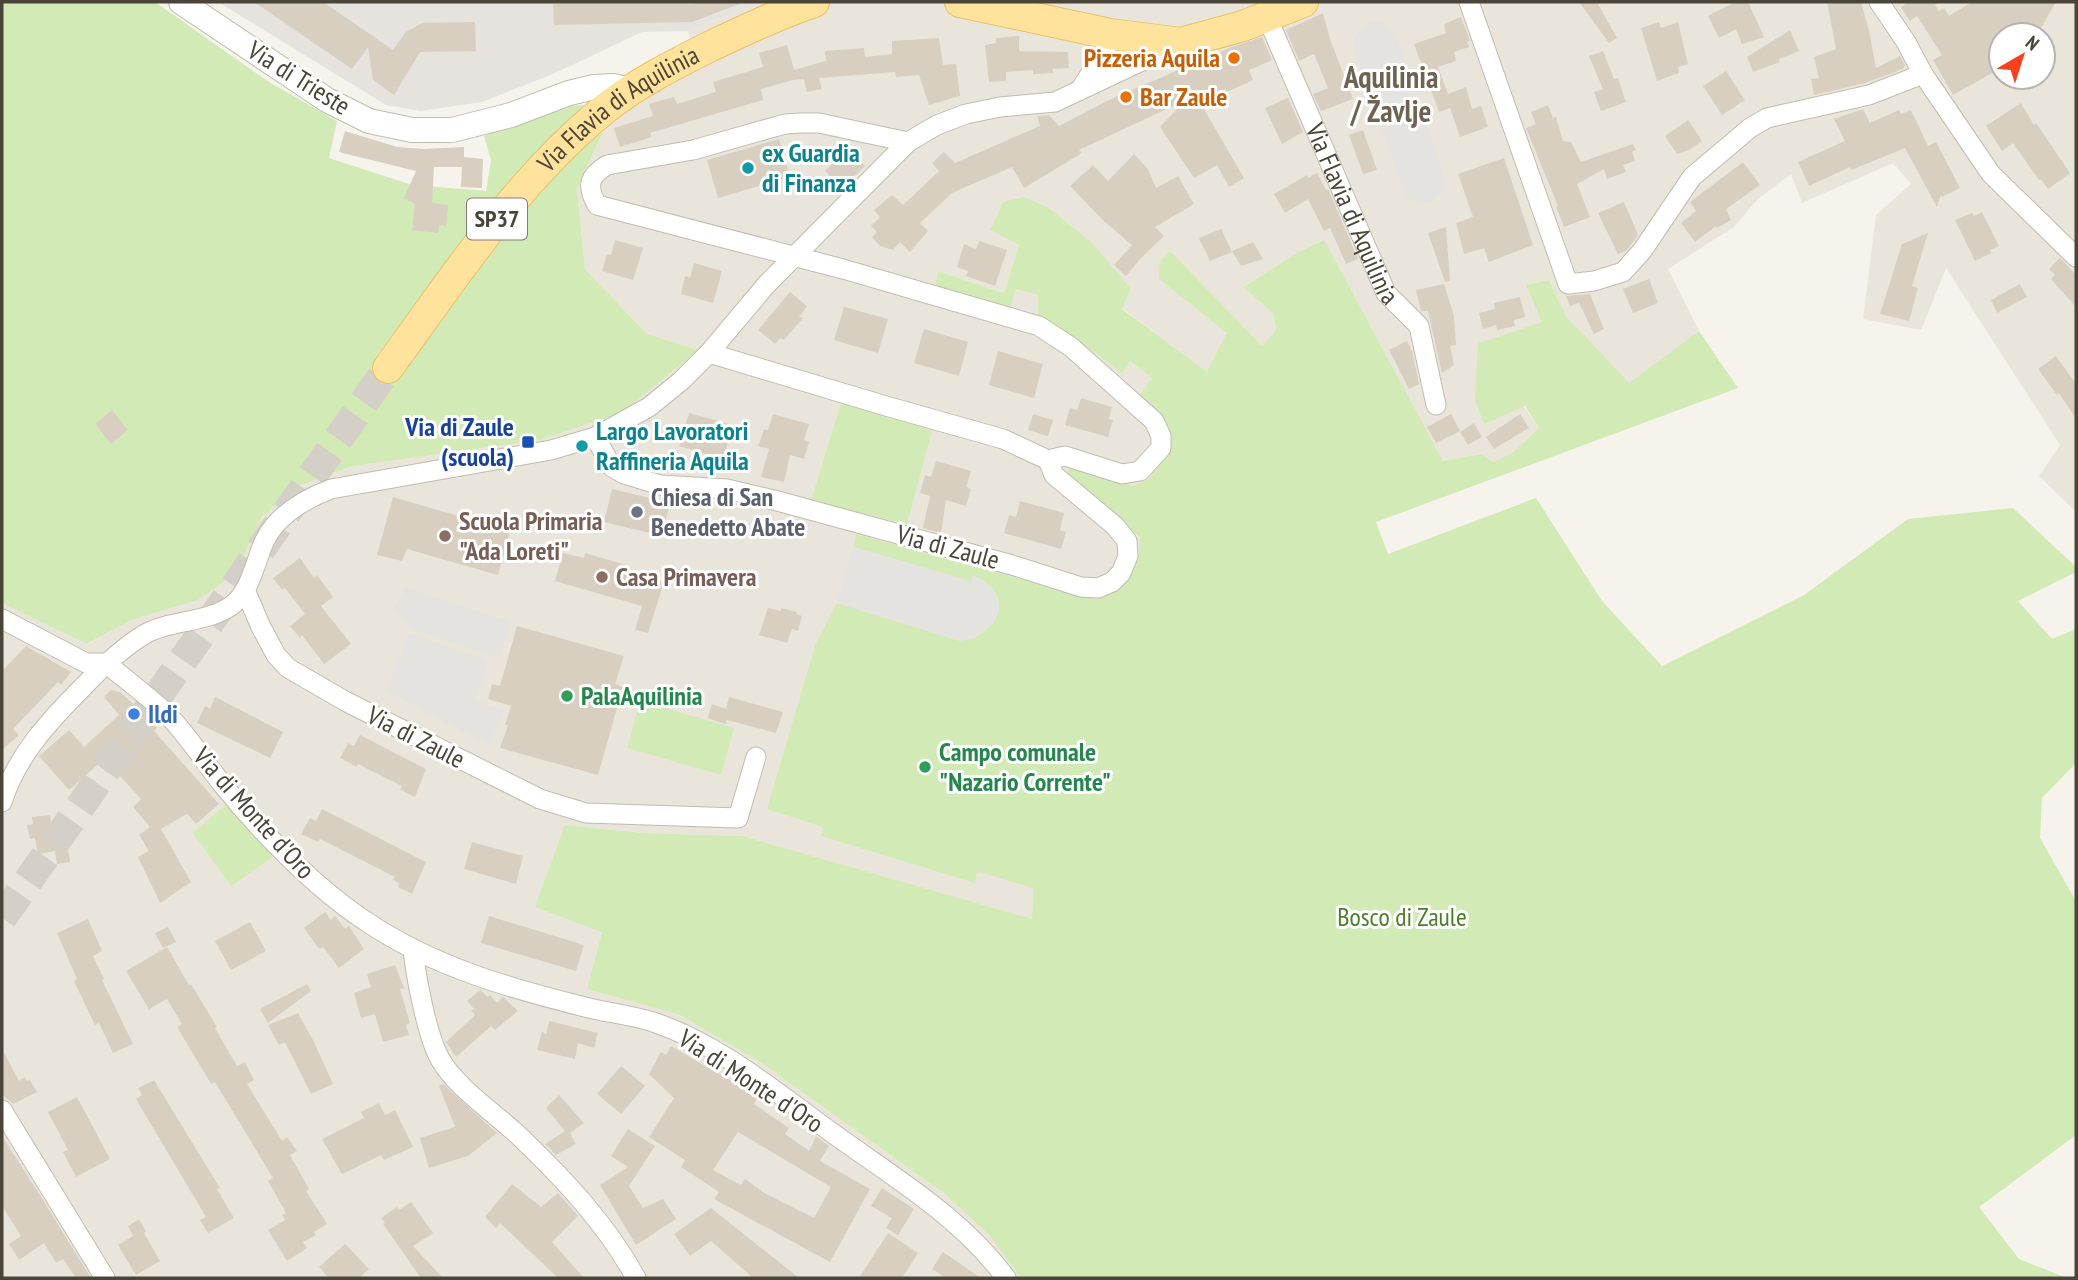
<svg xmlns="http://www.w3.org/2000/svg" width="2078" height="1280" font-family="'PT Sans Narrow',sans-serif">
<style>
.residential{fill:#eae5da;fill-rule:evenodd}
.industrial{fill:#e6e2dd}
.green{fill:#d2eab5}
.parking{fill:#e5e3e0}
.building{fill:#d8cfc1;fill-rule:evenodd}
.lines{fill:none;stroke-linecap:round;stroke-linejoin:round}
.primary-tunnel{stroke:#d4d0c8;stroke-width:30;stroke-dasharray:30 15;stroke-linecap:butt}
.minor-casing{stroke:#c2bbae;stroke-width:21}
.tertiary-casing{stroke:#c2bbae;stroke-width:26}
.primary-casing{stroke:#e6c16a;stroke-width:32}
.minor{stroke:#fff;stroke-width:19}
.tertiary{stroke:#fff;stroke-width:24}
.primary{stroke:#ffe39c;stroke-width:30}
.food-dot{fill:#e8710a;stroke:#fff;stroke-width:2.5}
.culture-dot{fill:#0f9aa8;stroke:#fff;stroke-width:2.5}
.transit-dot{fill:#1a4fb4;stroke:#fff;stroke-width:2.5}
.worship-dot{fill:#6b7280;stroke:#fff;stroke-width:2.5}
.education-dot{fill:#8d6e63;stroke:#fff;stroke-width:2.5}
.leisure-dot{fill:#2e9e5b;stroke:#fff;stroke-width:2.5}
.shop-dot{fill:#3f7fe0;stroke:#fff;stroke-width:2.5}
.labels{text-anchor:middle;stroke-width:6;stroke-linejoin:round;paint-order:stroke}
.shield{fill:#fff;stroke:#817c74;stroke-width:2}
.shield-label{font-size:24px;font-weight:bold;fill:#4b4439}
.food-label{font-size:26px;font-weight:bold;fill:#c56008;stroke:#fff;text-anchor:end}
.street-label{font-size:26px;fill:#4b4439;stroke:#fff}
.culture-label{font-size:26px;font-weight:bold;fill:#0d838f;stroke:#fff;text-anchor:start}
.transit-label{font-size:26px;font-weight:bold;fill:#164399;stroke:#fff;text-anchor:end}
.worship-label{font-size:26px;font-weight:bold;fill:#5b616d;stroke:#fff;text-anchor:start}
.education-label{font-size:26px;font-weight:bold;fill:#785e54;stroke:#fff;text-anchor:start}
.leisure-label{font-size:26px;font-weight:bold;fill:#27864d;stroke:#fff;text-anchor:start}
.shop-label{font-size:26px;font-weight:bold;fill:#366cbe;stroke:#fff;text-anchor:start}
.park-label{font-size:26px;fill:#4a7f2a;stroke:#fff}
.quarter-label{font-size:30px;font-weight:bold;fill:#6e6250;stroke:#fff}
</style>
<rect width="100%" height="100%" fill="#f6f3ec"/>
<!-- residential -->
<path class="residential" d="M760 2H2076V512L2039 476 2060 445 1946 268 1921 330 1863 319 1876 215 1911 184 1893 163 1802 203 1791 174 1758 199 1734 227 1668 269 1699 331 1629 384 1566 316 1549 280 1526 285 1543 322 1479 343 1539 428 1513 452 1494 462 1480 454 1443 461 1324 241 1299 253 1244 286 1273 313 1276 330 1262 347 1170 251 1159 279 1228 333 1207 373 1122 308 1131 289 990 230 1019 245 1004 293 938 271 935 286 1009 308 1016 289 1038 295 1096 353 1122 372 1130 361 1153 378 1141 395 1170 427V452L1149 478 1133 486 1068 469 1140 539 1138 564 1119 589 1095 599 856 534 853 547 975 638 1033 888 1032 920 743 836 643 833 565 825 602 932 587 989 680 1015 763 1064 945 1194 989 1235 1021 1278H2V603L88 644 131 620 198 600 245 553 262 517 296 487 353 466 540 440 647 334 585 269 577 189 608 121 698 65 688 31ZM2001 35H2043V77H2001Z"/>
<!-- industrial -->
<path class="industrial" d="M218 2H760L688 31 642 32 553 74 482 102 421 111 386 105Z"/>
<!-- green -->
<path class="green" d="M2 2H155L269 82 337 121 329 158 412 185 486 191 491 160 484 136 554 106 590 105 539 152 489 205 375 358 401 377 475 274 548 182 608 121 577 189 585 269 647 334 698 350 621 413 540 440 353 466 296 487 262 517 245 553 223 582 198 600 131 620 87 644 2 603Z
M1024 197 1049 208 1092 243 1131 289 1122 309 1207 372 1227 333 1159 279 1160 261 1170 251 1262 346 1276 330 1273 313 1243 287 1299 252 1324 240 1443 461 1481 454 1494 462 1513 452 1539 428 1525 406 1484 424 1475 399 1478 343 1542 322 1526 285 1549 280 1566 316 1629 383 1699 331 1738 388 1376 522 1388 554 1536 498 1602 601 1662 666 1804 595 1908 519 2013 508 2076 567V572L2018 601 2052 639 2076 629V763L2042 798 2040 838 2076 901V1135L1979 1207 2019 1259 2067 1278H1021L989 1235 945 1194 763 1064 680 1015 587 989 602 932 535 907 565 825 643 833 743 836 1032 919 1033 888 977 871 975 883 821 836 823 827 767 809 815 646 837 603 960 641 999 611 998 599 993 589 853 547 856 534 1095 599C1130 585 1137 576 1140 538L1120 519 1070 480 1068 468 1133 486 1149 478 1170 452V428L1140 395 1152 378 1130 361 1122 373 1096 353 1038 319V295L1016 289 1010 308 935 286 938 271 1004 293 1019 245 990 230 1003 202Z
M842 400 933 427 907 524 811 501Z
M640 701 734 728 721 775 627 748Z
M231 800 278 853 231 886 193 833Z"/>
<!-- parking -->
<path class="parking" d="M1382 22 1394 31 1397 38 1443 171 1445 189 1432 202 1424 204 1415 202 1408 198 1404 190 1353 49 1354 40 1359 30 1369 23Z
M853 547 971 581 973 575 984 581 993 589 998 599 999 611 994 623 975 638 960 641 837 603Z
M406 588 511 622 499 658 410 628 394 608Z
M409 633 488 661 476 700 504 711 490 745 386 691Z"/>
<!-- building -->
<path class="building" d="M254 2H323L393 50 406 32 422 23 475 22 476 51 420 52 394 95 373 80 368 47 352 69Z
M697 2 742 3 692 22 554 25 553 4H691Z
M1579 2H1597L1617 38 1609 43Z
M1735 2H1748L1764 37 1742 44 1736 29 1719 38 1708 16Z
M1827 2H1861L1869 31 1876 68 1900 56 1905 65 1903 69 1865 83 1814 95 1811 79 1819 78 1814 57 1836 49Z
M1908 2H1940L1935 5 1939 11 1944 8 1949 16 1972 2H2056L2037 35H2001V68L1953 95 1933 60 1942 55 1917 16 1910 21 1901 7Z
M1323 13 1330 39 1353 99 1321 111 1313 94 1328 88 1314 54 1299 61 1286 30Z
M1461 17 1470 41 1467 42 1469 47 1454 52 1456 61 1438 67 1448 94 1466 87 1472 109 1481 106 1488 127 1460 137 1450 108 1439 112 1414 44 1446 33 1444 24Z
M1659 22 1661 28 1678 22 1688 64 1678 67 1679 73 1657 81 1641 28Z
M1790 30 1799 51 1779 59 1780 62 1753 72 1747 57Z
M1019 36V51L1068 52 1069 68 1053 69V73L1033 74V70L1006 72V81L989 82 985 45 996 43V38Z
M1262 37 1272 60 1249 70 1253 80 1201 104 1244 178 1229 187 1217 165 1194 178 1160 127 1186 100 1079 150 1082 153 1024 188 1012 167 952 193 920 223 928 231 910 252 900 242 893 250 880 246 872 237 877 232 871 226 880 217 874 210 892 195 903 205 939 171 932 163 944 152 955 163 1040 126 1037 116 1049 115 1059 126 1111 99 1232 47Z
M939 38 943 65 956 64 960 96 929 105 919 75 896 77 895 72 819 78 822 89 807 92 804 79 793 80 761 89 763 100 650 133 652 137 620 147 614 128 653 116 649 104 674 97 677 104 716 92 713 82 763 67 759 53 787 45 794 70 826 61 825 51 864 48 865 57 892 54V41Z
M1603 51 1614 79 1618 78 1626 102 1601 111 1594 92 1603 89 1589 56Z
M1726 71 1745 100 1722 115 1703 86Z
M1288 98 1303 132 1282 144 1265 108Z
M2021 103 2034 125 2036 123 2070 173 2048 189 2041 179 2039 180 2013 143 2002 151 1986 126Z
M1548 105 1553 118 1556 117 1563 141 1571 142 1581 162 1633 144 1636 150 1632 152 1635 161 1623 165 1626 172 1607 179 1604 169 1577 184 1590 217 1564 227 1556 206H1558L1526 128 1536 124 1531 112Z
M1863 109 1870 123 1899 110 1901 114 1911 110 1928 146 1936 142 1960 188 1942 197 1941 194 1937 207 1905 148 1851 170 1850 167 1809 186 1798 162 1845 141 1834 119Z
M1688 120 1702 141 1689 150 1677 154 1665 136Z
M1363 130 1377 170 1363 174 1349 135Z
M345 131 397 147 424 149 464 147V157L483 159 482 188 461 187 462 167H434L432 203 448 205 446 226 439 225 438 233 412 230 415 204 404 198 416 171 339 152Z
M779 139 790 177 718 198 707 160Z
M848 148 865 166 842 188 825 171Z
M1134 154 1148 169 1156 188 1178 176 1194 204 1155 227 1164 236 1141 258 1126 276 1114 265 1132 245 1104 221 1070 186 1093 165 1108 181Z
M1504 158 1533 245 1489 262 1484 248 1464 254 1456 223 1473 217 1458 174Z
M1743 162 1760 185 1726 209 1731 220 1717 228 1716 226 1695 242 1681 223 1696 211 1690 202Z
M1317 173 1326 190 1328 189 1358 259 1346 264 1330 228 1324 231 1308 199 1285 213 1274 194 1307 175 1308 178Z
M1624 202 1638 235 1627 250 1618 254 1598 213Z
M1982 212 1999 246 1990 250 1991 253 1975 261 1955 220 1972 213 1974 216Z
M1446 227 1450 281 1445 282 1428 233Z
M1221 229 1232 252 1210 261 1199 238Z
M1928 233 1912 286 1918 288 1909 321 1880 314 1902 244Z
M615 240 643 248 633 280 602 271 607 254 611 255Z
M979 241 1007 250 995 286 966 276 968 271 957 267 964 244 976 249Z
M1253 242 1263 259 1241 266 1232 251Z
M2060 258 2076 275V307L2051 279 2055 275 2049 269Z
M694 263 722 271 713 303 681 294 685 276 690 278Z
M1649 279 1658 303 1633 313 1623 289Z
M1444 284 1454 316 1456 345 1450 346 1454 365 1442 373 1428 311H1421L1416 290Z
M2020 284 2027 297 1997 313 1991 300Z
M790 292 807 306 799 317 803 318 784 340 780 338 775 344 758 330Z
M1590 294 1604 329 1594 334 1579 303 1570 306 1566 296Z
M1520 297 1525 317 1514 320 1515 326 1497 330 1496 325 1483 329 1479 313 1495 309 1494 303Z
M844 307 888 319 878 353 834 340Z
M924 329 968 342 959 376 914 363Z
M1407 341 1412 351 1419 384 1409 389 1389 350Z
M998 351 1043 364 1034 398 989 385Z
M2056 356 2076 384V419L2059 393 2057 395 2038 369Z
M1081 398 1112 407 1109 419 1113 420 1108 437 1065 425 1070 408 1077 410Z
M112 410 128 430 111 444 95 424Z
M689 413 733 425 723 459 679 446Z
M773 414 809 424 804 440 809 442 804 459 790 455 784 482 761 477 769 449 758 446 764 429 768 430Z
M1033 414 1053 420 1048 436 1028 430Z
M1451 414 1460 431 1436 443 1427 427Z
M1520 414 1529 428 1494 449 1486 437Z
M1474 423 1482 437 1468 445 1460 432Z
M651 459 676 461 674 474 650 469Z
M936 461 971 471 966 487 971 489 966 506 946 500 941 533 923 528 930 496 920 493 925 475 931 477Z
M612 489 670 503 662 536 604 522Z
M393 497 510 531 498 575 407 549 402 561 377 555Z
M1020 501 1064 513 1060 530 1066 532 1061 549 1004 533 1009 515 1016 517Z
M563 553 584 558 585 553 626 565 625 570 664 582 648 633 635 630 642 606 555 581Z
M300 558 314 578 317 575 333 597 321 606 351 644 324 664 302 635 300 638 290 626 305 614 285 588 282 590 273 578Z
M768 608 781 611V608L797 612 796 614 802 616 798 631 792 629 787 643 759 635Z
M517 626 624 656 615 684 623 687 598 775 500 748 508 725H505L511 706 488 699 492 684 500 686Z
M26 646 71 672 61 685 58 682 13 729 19 735 2 750V671Z
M111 690 120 692 147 717 157 728 154 731 219 804 196 824 187 814 161 829 191 882 160 903 138 857 149 851 139 835 150 827 133 807 141 799 104 759 69 790 39 756 69 730 84 747 119 715 104 697Z
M215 697 283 732 270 758 197 723 205 706 210 709Z
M729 697 783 712 776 733 727 720 725 724 708 718 712 704 726 709Z
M360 735 426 769 415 797 400 790 402 786 358 764 357 767 340 758 348 743 354 746Z
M322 809 426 862 412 894 398 887 399 883 393 880 395 877 320 839 318 842 301 834 310 818 316 821Z
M50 815 52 832 60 831 61 843H67L70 862 57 864 55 851 38 854 35 838 30 839 27 825 33 824 32 817Z
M472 842 523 856 516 884 464 869Z
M325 912 331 920 335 916 345 929 349 926 364 949 339 968 323 947 319 949 304 928Z
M489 916 584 945 576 971 481 943Z
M88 919 102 951 93 956 104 979 102 980 133 1044 113 1053 99 1023 95 1025 74 981 77 979 57 933Z
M250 922 266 951 231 970 215 941Z
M168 927 176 942 163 948 155 933Z
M167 947 189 985 191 984 217 1027 215 1028 237 1066 245 1062 254 1080 247 1084 282 1141 287 1137 297 1151 290 1155 309 1189 306 1191 327 1224 314 1232 316 1235 303 1242 307 1248 287 1261 268 1230 285 1220 282 1215 286 1213 268 1181 273 1178 215 1082 211 1084 177 1027 182 1024 167 999 149 1009 126 971Z
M395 965 404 988 400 989 410 1023 406 1025 409 1035 383 1042 375 1014 361 1018 354 993 371 987 367 974Z
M307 984 311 991 268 1023 260 1009Z
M480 990 488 997 490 995 497 1003 503 997 518 1011 495 1030 491 1026 456 1057 446 1042 475 1015 471 1011 474 1009 467 1001Z
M298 1013 314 1042 333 1084 311 1094 285 1042 279 1045 268 1025Z
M549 1021 598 1033 594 1048 578 1043 575 1059 537 1050 542 1031 546 1035Z
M671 1046 745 1089 747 1086 759 1094 754 1104 789 1128 785 1134 809 1151 816 1136 829 1146 820 1161 870 1189 830 1262 714 1199 719 1192 681 1167 685 1160 649 1137 674 1098 649 1074 661 1052 666 1055ZM738 1132 831 1187 814 1218 766 1194 745 1179 741 1185 713 1170Z
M2 1049 19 1081 25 1077 27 1081 30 1080 37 1092 13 1104 2 1094Z
M621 1066 645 1086 621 1114 597 1094Z
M154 1080 220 1188 217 1189 234 1218 208 1233 200 1220 206 1217 136 1099 142 1095 138 1088Z
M443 1084 497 1133 468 1156 429 1168 420 1138 455 1127 439 1086Z
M559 1095 584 1123 570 1133 576 1144 556 1155 545 1144 565 1131 546 1108Z
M77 1097 110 1159 76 1177 63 1152 68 1150 48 1112Z
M379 1103 385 1115 395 1110 413 1147 384 1160 381 1155 342 1174 322 1139 364 1118 361 1112Z
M628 1129 655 1146 629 1186 643 1208 663 1199 676 1219 636 1245 600 1185 628 1167 611 1156Z
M2 1136 41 1197 91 1278H76L63 1259 56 1263 44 1243 19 1260 9 1244 21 1236 2 1206Z
M512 1184 541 1207 558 1193 578 1216 552 1242 584 1278H558L500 1223 496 1228 485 1217Z
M882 1188 914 1209 898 1235 886 1228 892 1218 871 1206Z
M411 1202 433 1233 413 1246 443 1278H421L383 1224 385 1223 381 1218 397 1207 399 1210Z
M711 1208 799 1278H753L711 1241 690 1256 674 1234Z
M139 1219 146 1231 144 1233 160 1261 136 1275 118 1245 133 1236 128 1226Z
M888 1233 918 1253 902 1278H859Z
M345 1244 369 1269 359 1278H329L319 1267Z
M943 1252 981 1278H946L932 1269Z"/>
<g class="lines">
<!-- primary-tunnel -->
<path class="primary-tunnel" d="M2 918 388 368"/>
<!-- minor casing -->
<g class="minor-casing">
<g id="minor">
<path d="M1469 2 1568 284 1594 281 1623 272 1642 251 1692 177 1750 128 1767 118 1869 95 1923 74"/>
<path d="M1879 2 1906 42 1923 74 1991 174 2076 257"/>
<path id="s1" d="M1267 17 1386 293 1419 326 1436 405"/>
<path d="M1080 90 1106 49 1110 34"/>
<path d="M908 142 819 123H801L785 124 693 150 607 165C589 176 586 186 597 205L843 269 1039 326 1071 347 1154 421 1161 436V448L1140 471 1122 474 1065 456 1048 460"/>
<path d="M595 437 612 467 624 474 660 485 727 489 774 500 1012 565 1081 587 1098 588 1112 582 1121 573 1128 556 1127 541 1115 526 1054 475 1048 460 1003 439 886 406 709 353"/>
<path d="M245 590 261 627 276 655 288 668 345 701 540 799 586 813 738 818 756 757"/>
<path d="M2 619 86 663H106"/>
<path d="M106 663C126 680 148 696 166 713 187 734 204 761 222 784 261 832 315 888 367 922 434 967 509 988 585 1007 608 1013 633 1015 656 1023 720 1045 776 1092 831 1132 893 1177 960 1216 1006 1278"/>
<path d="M2 802C17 755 49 721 84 686 102 667 122 648 145 634 170 620 206 623 231 606 251 592 255 561 265 540 278 514 305 499 331 489L551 450 595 437 649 407 681 381 709 353 766 285 908 142 937 125 966 114 1000 107 1055 102 1178 44"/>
<path d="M413 950C416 977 427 1036 440 1059 456 1087 493 1112 517 1134 562 1177 606 1223 636 1278"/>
<path d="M2 1110 105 1278"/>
</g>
</g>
<!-- tertiary casing -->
<g class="tertiary-casing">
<path id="tertiary" d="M181 2 327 100 369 121 412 130H452L511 115 569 93 594 87 613 86 630 90"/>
</g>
<!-- primary casing -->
<g class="primary-casing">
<g id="primary">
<path d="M960 2 1110 34 1181 43 1243 26 1303 2"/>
<path id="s2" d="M388 368C454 278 515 183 602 111 635 84 673 65 711 46 745 30 778 14 814 2"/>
</g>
</g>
<!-- minor -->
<use href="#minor" class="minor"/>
<!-- tertiary -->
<use href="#tertiary" class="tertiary"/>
<!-- primary -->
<use href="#primary" class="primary"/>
</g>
<!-- markers -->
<g class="food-dot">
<circle cx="1234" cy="58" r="7"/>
<circle cx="1126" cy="97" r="7"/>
</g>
<g class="culture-dot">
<circle cx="748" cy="168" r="7"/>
<circle cx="582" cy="446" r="7"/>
</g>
<rect class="transit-dot" x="521" y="435" width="14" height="14" rx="3.5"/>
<circle class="worship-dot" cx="637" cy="512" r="7"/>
<g class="education-dot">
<circle cx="445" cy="536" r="7"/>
<circle cx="602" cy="577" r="7"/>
</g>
<g class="leisure-dot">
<circle cx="567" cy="696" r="7"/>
<circle cx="925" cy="767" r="7"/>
</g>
<circle class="shop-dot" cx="134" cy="714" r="7"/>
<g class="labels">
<!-- shield labels -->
<rect class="shield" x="467" y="198.5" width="60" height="41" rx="5"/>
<g class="shield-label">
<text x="497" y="227">SP37</text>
</g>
<!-- food labels -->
<g class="food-label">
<text x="1220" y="67">Pizzeria Aquila</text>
<text x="1140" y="106" text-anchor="start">Bar Zaule</text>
</g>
<!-- street labels -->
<g class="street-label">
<text transform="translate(299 78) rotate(32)" y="9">Via di Trieste</text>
<text dy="9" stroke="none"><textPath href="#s2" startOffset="350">Via Flavia di Aquilinia</textPath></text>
<text dy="9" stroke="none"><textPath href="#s1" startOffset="214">Via Flavia di Aquilinia</textPath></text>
<text transform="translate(948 547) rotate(15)" y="9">Via di Zaule</text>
<text transform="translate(416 737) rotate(27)" y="9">Via di Zaule</text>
<text transform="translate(254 813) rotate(48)" y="9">Via di Monte d'Oro</text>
<text transform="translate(751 1081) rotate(33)" y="9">Via di Monte d'Oro</text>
</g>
<!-- culture labels -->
<g class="culture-label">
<text x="762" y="162">ex Guardia<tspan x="762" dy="30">di Finanza</tspan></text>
<text x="596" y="440">Largo Lavoratori<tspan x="596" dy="30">Raffineria Aquila</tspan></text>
</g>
<!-- transit labels -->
<g class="transit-label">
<text x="514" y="436">Via di Zaule<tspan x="514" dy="30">(scuola)</tspan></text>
</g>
<!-- worship labels -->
<g class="worship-label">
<text x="651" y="506">Chiesa di San<tspan x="651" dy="30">Benedetto Abate</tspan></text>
</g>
<!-- education labels -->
<g class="education-label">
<text x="459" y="530">Scuola Primaria<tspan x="459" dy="30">"Ada Loreti"</tspan></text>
<text x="616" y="586">Casa Primavera</text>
</g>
<!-- leisure labels -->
<g class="leisure-label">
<text x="581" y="705">PalaAquilinia</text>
<text x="939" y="761">Campo comunale<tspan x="939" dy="30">"Nazario Corrente"</tspan></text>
</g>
<!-- shop labels -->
<g class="shop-label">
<text x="148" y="723">Ildi</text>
</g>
<!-- park labels -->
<g class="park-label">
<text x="1402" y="926">Bosco di Zaule</text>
</g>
<!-- quarter labels -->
<g class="quarter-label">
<text x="1391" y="88">Aquilinia<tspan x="1391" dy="34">/ Žavlje</tspan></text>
</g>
</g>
<!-- border -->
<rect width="2078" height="1280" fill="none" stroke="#4b4439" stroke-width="7"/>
<!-- north arrow -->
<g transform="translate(2022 56) rotate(39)"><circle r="33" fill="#ffffff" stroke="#b7b4b0" stroke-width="2"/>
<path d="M0-5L12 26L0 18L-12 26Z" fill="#fc3f1d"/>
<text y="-10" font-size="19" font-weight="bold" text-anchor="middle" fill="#4b4439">N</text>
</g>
</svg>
